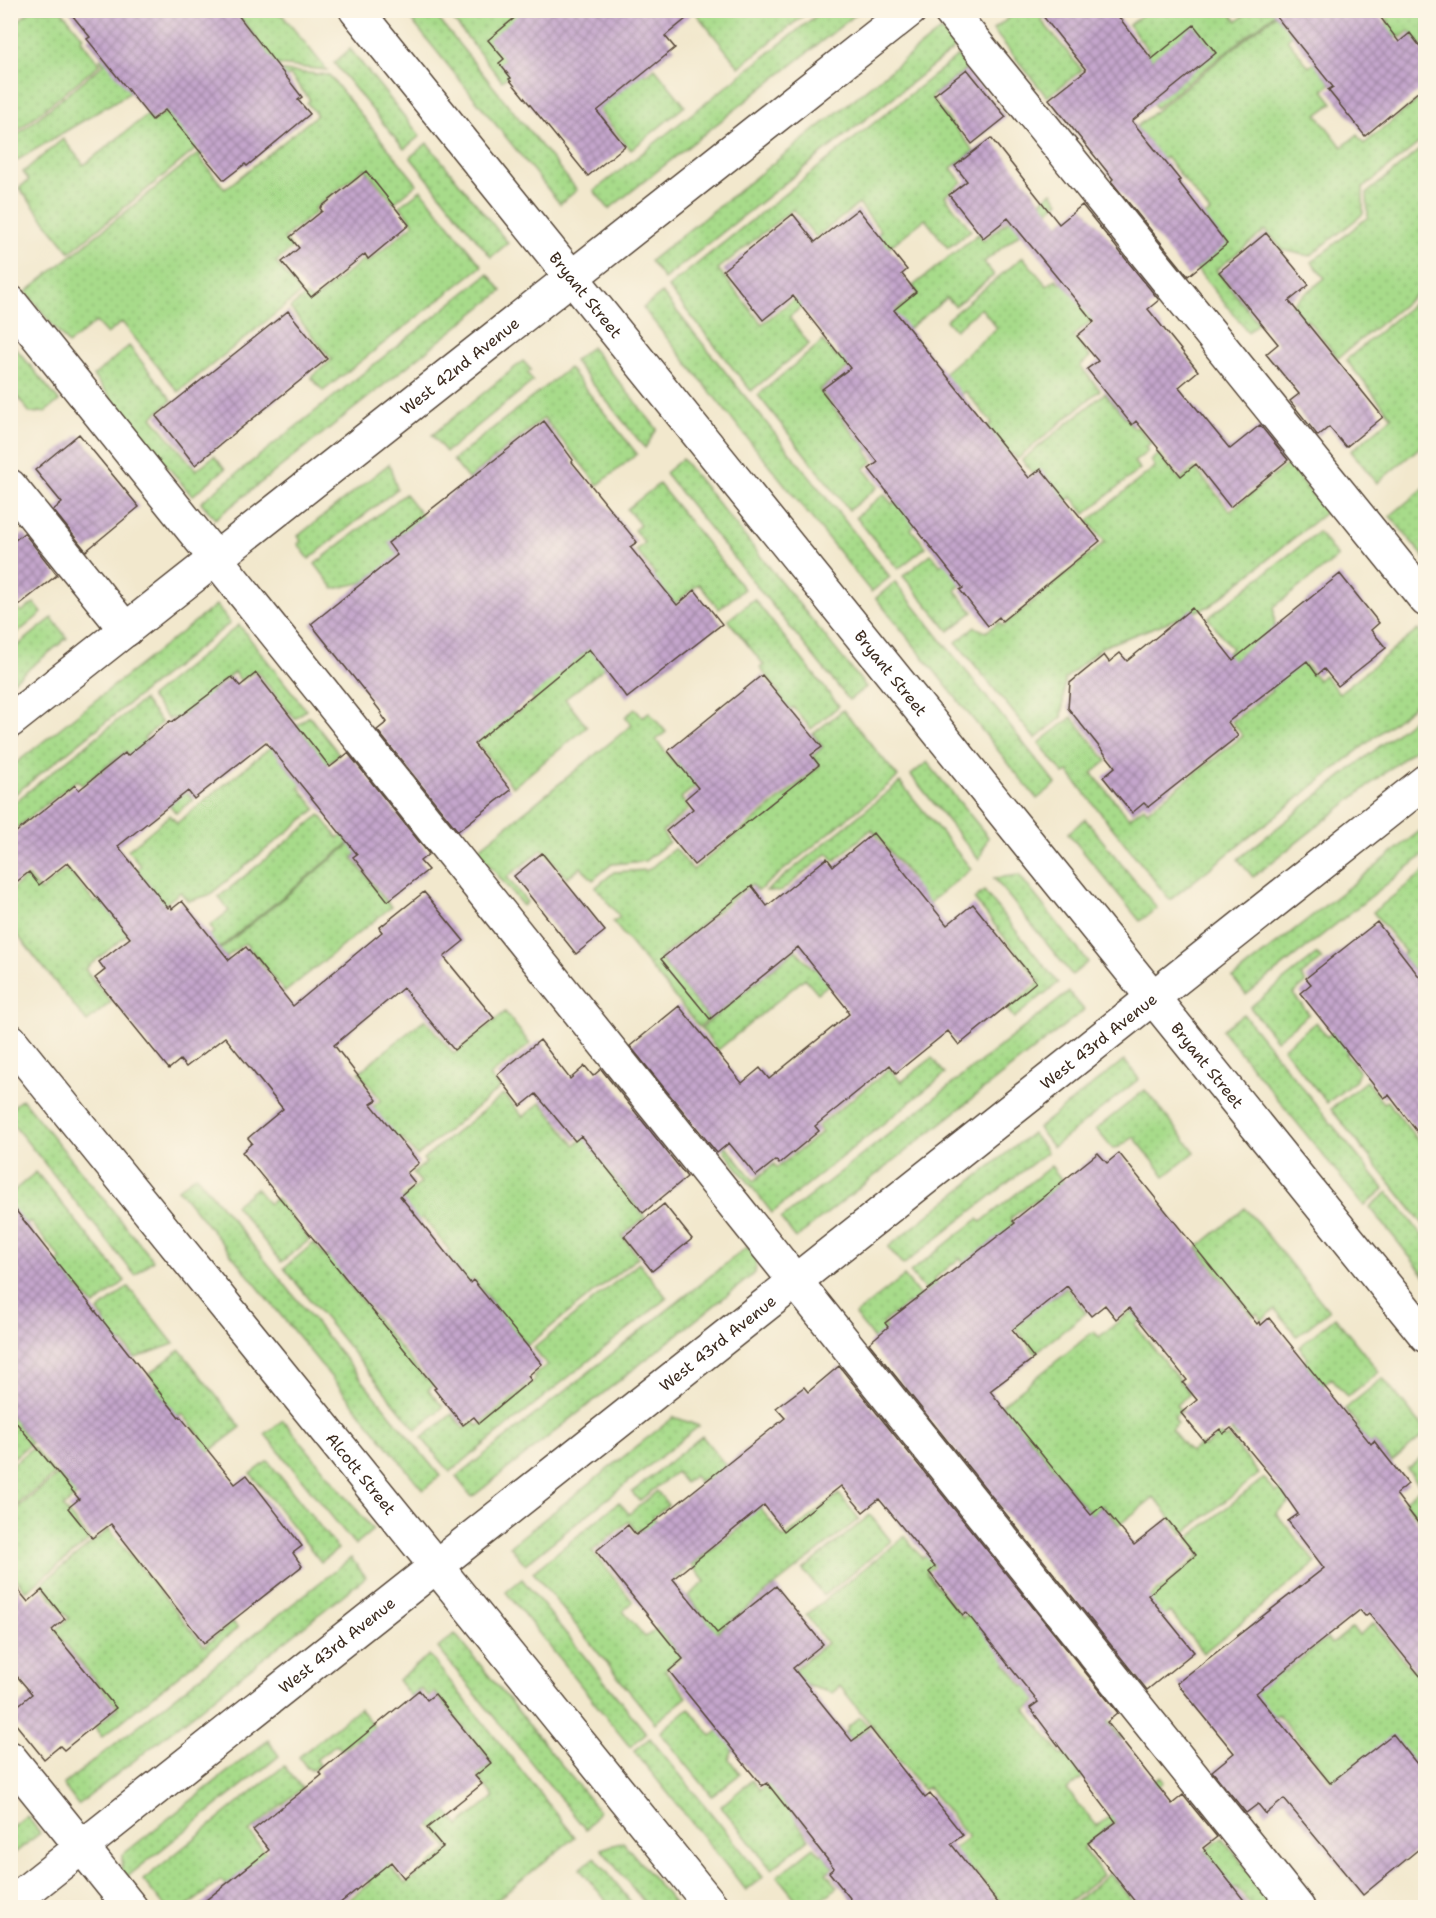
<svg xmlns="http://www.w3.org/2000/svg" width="1436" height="1918" font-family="'Shantell Sans',sans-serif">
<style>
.grass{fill:url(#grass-dots);stroke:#718254;stroke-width:1.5}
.building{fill:url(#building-cross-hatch)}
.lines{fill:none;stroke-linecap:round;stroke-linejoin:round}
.minor-casing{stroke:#564638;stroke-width:36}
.minor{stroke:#fff;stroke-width:33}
.labels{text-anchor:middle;stroke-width:4.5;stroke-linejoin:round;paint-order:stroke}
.street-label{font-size:16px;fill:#3b2a1e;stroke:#fcf5e5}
</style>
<defs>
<pattern id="grass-dots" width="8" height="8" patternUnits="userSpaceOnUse" patternTransform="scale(1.5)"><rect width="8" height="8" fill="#a7db8a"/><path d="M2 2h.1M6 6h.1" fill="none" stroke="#91bc77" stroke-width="1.8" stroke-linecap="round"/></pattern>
<pattern id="building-cross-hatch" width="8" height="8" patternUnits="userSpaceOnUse" patternTransform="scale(1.5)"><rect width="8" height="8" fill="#c4a6cc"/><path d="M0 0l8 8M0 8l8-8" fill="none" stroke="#a087a5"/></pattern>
</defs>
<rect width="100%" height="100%" fill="#fcf5e5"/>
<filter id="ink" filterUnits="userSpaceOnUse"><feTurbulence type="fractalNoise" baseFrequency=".0167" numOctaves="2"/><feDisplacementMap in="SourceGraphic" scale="12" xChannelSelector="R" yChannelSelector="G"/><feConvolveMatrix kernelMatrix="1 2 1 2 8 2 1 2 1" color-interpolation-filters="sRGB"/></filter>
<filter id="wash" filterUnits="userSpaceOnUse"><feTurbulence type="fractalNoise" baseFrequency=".008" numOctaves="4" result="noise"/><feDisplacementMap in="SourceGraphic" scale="24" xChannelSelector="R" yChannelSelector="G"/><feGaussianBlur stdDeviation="1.35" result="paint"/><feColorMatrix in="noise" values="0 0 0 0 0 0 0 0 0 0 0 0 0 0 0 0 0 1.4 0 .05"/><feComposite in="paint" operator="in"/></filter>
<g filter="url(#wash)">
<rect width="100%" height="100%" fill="#f2e8cd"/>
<!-- grass -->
<path class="grass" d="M31 10 62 11 83 37 81 40 100 64 11 136V27Z
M698 10H809V11L739 67 695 12Z
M235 11H279L327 70 268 64 212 136 70 252 19 188 29 180 23 172 63 139 84 165 147 115 153 122 257 38Z
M404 11H432L577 190 560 204Z
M446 11H571L637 63 646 75 655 68 685 106 631 150 547 45 502 81Z
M822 11H860L609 209 594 191Z
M1018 11H1045L1048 14 1041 20 1082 70 1047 97 993 30Z
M1147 11H1228L1237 21 1250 11H1278L1156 108 1125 69 1149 51 1129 25Z
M1380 11H1425V45L1423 47 1409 31 1400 38 1398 35 1387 44 1331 67 1389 21Z
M1279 12 1296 32 1287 39 1309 67 1319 59 1335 80 1323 90 1333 103 1317 115 1342 147 1357 135 1364 144 1425 94V138L1363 188V214L1310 256 1283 250 1266 230 1216 270 1258 323 1248 332 1174 241 1210 212 1166 157 1130 185 1100 156Z
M154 14 136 89 11 164V140L104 64 100 59Z
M941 30 955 48 664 279 650 261Z
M350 49 420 136 404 149 334 63Z
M958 56 967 68 931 97 974 151 951 168 962 182 945 196 971 230 948 248 925 219 884 251 873 237 881 231 859 204 816 237 793 209 718 269 762 324 871 239 804 305 789 317 809 344 751 391 668 287Z
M270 70 329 75 417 184 394 203 365 168 314 209 316 212 284 238 292 248 276 262 301 293 178 392 122 322 107 334 96 322 68 344 26 292 215 140 217 143 199 157 225 189 317 115 307 103 310 100 290 75 280 82Z
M427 143 508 243 491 257 410 157Z
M1425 146V287L1338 358 1307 319 1294 330 1281 313 1325 278 1312 262 1368 217 1367 193Z
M421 190 482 266 323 391 311 377 332 360 290 308 306 295 312 301 364 259 367 263 414 224 400 206Z
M1052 192 1059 202 984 262 994 275 955 306 947 298 889 344 884 339 819 390 859 441 932 383 939 392 866 451 873 461 864 469 878 487 849 510 758 395 823 341 837 358 918 293 913 286 978 234 983 241 1035 199 1039 203Z
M1023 257 1047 286 1056 279 1060 284 1071 276 1101 313 1073 336 1090 357 1080 366 1100 390 1017 459 1012 453 1004 459 982 432 992 423 965 391 955 399 938 378 997 328 981 308 955 330 946 320Z
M488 274 502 291 215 519 201 502Z
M662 293 890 577 871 592 643 308Z
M1425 294V443L1377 483 1351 451 1392 417 1346 360Z
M10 341 59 401 45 412 30 413 11 388Z
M129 346 172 400 152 417 196 470 214 456 225 469 192 496 93 376Z
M591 347 657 429 645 448 574 361Z
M523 361 531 370 527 373 533 381 446 452 432 435Z
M569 368 637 454 598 485 544 418 468 479 453 460Z
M1105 393 1134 428 1137 426 1151 443 1145 447 1148 451 1134 462 1140 469 1085 514 1072 497 1058 509 1044 487 1022 460Z
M1159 454 1180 480 1195 468 1230 511 1288 464 1326 512 1210 606 1102 647 1065 679 1062 717 1035 739 956 642 975 627 986 632 999 622 1003 626 1105 542 1088 521 1155 467 1151 460Z
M682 459 866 687 849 700 665 473Z
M389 464 397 489 309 559 298 544 301 541 298 536Z
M659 484 744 589 719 609 699 584 611 656 614 660 565 699 587 727 513 787 465 728 503 698 516 714 534 700 520 683 655 574 636 550 645 543 634 530 640 525 627 509Z
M1425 487V558L1390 516Z
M405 494 458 560 367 587 364 582 334 589 315 564Z
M884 494 892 504 901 497 921 521 911 529 926 547 898 569 856 517Z
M1318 532 1338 557 1274 607 1275 639 1103 751 1232 649 1208 618Z
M931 554 940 565 948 559 966 581 955 590 973 612 949 631 903 576Z
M895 582 1056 784 1037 799 876 598Z
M10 599 21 612 34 603 42 613 11 638Z
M754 599 839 706 811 729 793 707 782 716 770 701 780 693 760 668 764 665 728 620Z
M216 605 230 623 11 797V767Z
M52 618 67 638 11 683V651Z
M239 625 306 710 295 719 256 670 241 681 234 672 210 692 215 699 180 727 172 717 169 720 150 697Z
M1418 630 1425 639V697L1170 900 1068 772 1064 774 1039 743 1072 717 1107 761 1092 773 1129 818 1144 807 1147 811 1243 736 1232 722 1272 691 1252 665 1285 639 1318 680 1324 675 1339 693Z
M143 700 162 723 144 738 193 800 176 813 126 751 82 785 77 780 11 832V805Z
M635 709 642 717 649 712 666 732 656 740 676 765 687 757 780 718 681 798 689 809 662 832 669 842 645 861 612 864 593 880 581 867 567 878 543 849 507 877 527 902 523 906 477 850 632 725 625 717Z
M843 710 898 777 758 891 751 884 660 958 709 1019 699 1027 613 922 620 917 596 887 614 872 648 870 675 848 693 870 820 766 813 756 823 747 813 734Z
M1425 710V741L1253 877 1238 859Z
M309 716 339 754 299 787 316 809 209 895 188 901 180 892 85 969 111 1002 87 1022 11 927V890L28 876 40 891 67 869 95 903 141 866 128 850 170 815 177 823Z
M927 762 988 837 979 860 911 775Z
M900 782 971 869 818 993 805 978 718 1050 701 1028 796 950 813 969 873 920 869 915 912 879 872 829 834 861 828 853 780 892 766 891Z
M377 806 384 815 212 954 202 942 214 932 210 926 229 911 219 897 320 815 338 838Z
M385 816 392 825 352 858 391 907 285 992 245 943 224 959 218 951Z
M1085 819 1157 908 1140 921 1068 833Z
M1425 827V854L1246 995 1233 978Z
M1425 871V987L1351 1046 1392 963 1405 952 1373 912Z
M1019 875 1088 962 1072 975 994 878Z
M984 891 1058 983 1014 1018 1007 1009 1040 982 974 899Z
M1317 954 1322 960 1301 976 1306 983 1293 994 1309 1014 1276 1040 1250 1007Z
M1069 992 1084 1010 796 1238 781 1219Z
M505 1012 530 1044 490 1076 500 1088 417 1156 401 1137 389 1146 351 1124 381 1100 359 1072 425 1019 454 1054Z
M1243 1014 1384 1189 1364 1206 1222 1030Z
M1316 1022 1327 1037 1334 1031 1350 1050 1345 1054 1359 1071 1355 1081 1327 1103 1283 1048Z
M932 1058 945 1074 772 1213 725 1152 723 1142 754 1181 774 1164 777 1168 822 1132 818 1126 890 1069 901 1082Z
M1124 1060 1139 1079 1053 1147 1038 1128Z
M1366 1081 1383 1103 1387 1101 1425 1149V1226L1331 1109Z
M1145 1090 1195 1152 1165 1176 1134 1137 1119 1147 1112 1148 1096 1129Z
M504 1094 523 1117 541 1102 575 1145 626 1104 654 1139 611 1174 645 1217 622 1236 638 1257 528 1345 519 1334 507 1342 485 1316 496 1307 473 1279 461 1288 437 1261 450 1251 423 1218 410 1228 376 1220 421 1183 413 1173 426 1163 423 1159Z
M22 1099 153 1260 135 1275 11 1122V1108Z
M1032 1133 1047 1152 903 1265 888 1247Z
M1051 1166 1069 1189 1043 1207 1036 1199 1010 1219C1029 1243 1034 1275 1052 1299L1066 1288 1086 1313 1035 1353 960 1258 934 1279 944 1292 933 1300 910 1272 978 1219 981 1222Z
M36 1172 125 1281 94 1306 79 1288 55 1290 51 1268 61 1259 30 1222 21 1229 11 1205 13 1202 11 1199V1193Z
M196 1175 440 1476 423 1490 178 1189Z
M256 1188 269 1204 276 1198 309 1240 281 1262 235 1205Z
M1388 1192 1425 1239V1276L1370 1207Z
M1245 1208 1329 1311 1297 1336 1275 1309 1262 1320 1257 1313 1253 1316 1197 1248Z
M314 1243 326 1258 341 1247 358 1260 341 1275 426 1380 435 1373 441 1380 428 1390 443 1407 416 1430 284 1268Z
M747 1247 757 1259 755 1273 472 1497 456 1477Z
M639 1263 667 1298 450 1472 422 1438 452 1414 464 1429 473 1421 478 1426 535 1380 533 1376 547 1365 534 1348Z
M904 1276 928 1306 917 1315 908 1303 882 1323 898 1342 885 1353 855 1315Z
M128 1287 174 1344 135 1358 123 1342 116 1348 94 1330 105 1321 98 1311Z
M1144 1301 1152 1311 1135 1325 1190 1394 1176 1405 1181 1411 1174 1417 1178 1423 1171 1429 1190 1452 1201 1444 1204 1447 1220 1435 1224 1439 1228 1436 1259 1474 1183 1534 1154 1497 1119 1525 1103 1505 1091 1515 1025 1433 1014 1442 992 1413 1094 1331 1099 1337Z
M1335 1317 1379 1372 1347 1397 1332 1378 1316 1391H1297L1237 1439 1231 1431 1304 1373 1300 1366 1308 1358 1299 1347Z
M180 1350 241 1427 201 1458 191 1446 201 1437 182 1413 172 1420 150 1393 158 1386 149 1374Z
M1383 1378 1425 1430V1434L1392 1462 1374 1441 1364 1449 1351 1433 1359 1426 1345 1409Z
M10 1398 32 1412 17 1424 31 1443 11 1460Z
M674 1417 699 1426 525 1564 510 1546Z
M283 1420 373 1530 355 1545 265 1434Z
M1348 1435 1359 1447 1276 1513 1316 1563 1203 1653 1170 1612 1135 1640 1120 1621 1200 1556 1187 1539 1264 1478 1276 1493Z
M702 1436 784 1538 839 1494 859 1519 685 1657 672 1640 703 1615 688 1596 705 1582 692 1565 742 1526 704 1478 699 1482 694 1476 685 1483 676 1472 639 1501 632 1492Z
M33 1447 55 1474 11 1510V1466Z
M1425 1455V1528L1404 1501 1421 1487 1407 1469Z
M268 1461 338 1549 321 1562 251 1474Z
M59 1474 101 1476 63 1507 90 1540 26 1591 11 1572V1513Z
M657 1491 668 1505 653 1517 683 1554 678 1559 686 1570 676 1579 664 1564 667 1561 641 1529 637 1532 629 1521 592 1551 633 1602 623 1611 645 1637 658 1628 681 1657 665 1670 687 1697 655 1723 533 1572 619 1502 629 1514Z
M870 1515 891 1541 824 1596 803 1570Z
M962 1526 970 1536 926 1572 963 1618 1012 1579 1052 1628 1006 1664 1023 1686 1054 1662 1066 1677 1026 1710 1062 1756 1108 1720 1122 1739 1090 1764 1093 1769 1067 1790 1097 1826 1160 1777 1164 1782 1082 1848 1103 1875 1063 1907H1030L1025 1902 1018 1907H998L1002 1904 975 1871 956 1886 883 1906 968 1837 928 1787 923 1790 840 1686 832 1693 805 1685 730 1721 827 1643 806 1615 905 1536 922 1558Z
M109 1529 204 1646 233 1622 238 1628 102 1737 95 1728 118 1708 55 1631 69 1619 41 1584Z
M351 1558 366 1577 78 1805 63 1785Z
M522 1579 646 1733 630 1747 506 1592Z
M1374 1623 1412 1670 1425 1659V1798L1395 1822 1359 1815 1278 1714 1270 1720 1238 1680 1270 1654 1285 1672 1327 1638 1332 1644 1352 1628 1359 1635Z
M455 1634 599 1811 586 1830 438 1648Z
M429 1655 575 1837 488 1907H340L370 1883 301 1797 383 1857 405 1884 449 1849 427 1821 385 1734 459 1826 494 1797 477 1776 492 1763 435 1692 428 1697 421 1688 410 1696 398 1680Z
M359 1708 381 1735 364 1747 357 1738 342 1750 336 1744 316 1760 319 1765 313 1770 307 1768 299 1757Z
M689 1708 711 1736 727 1725 737 1738 729 1759 740 1774 712 1796 660 1732Z
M860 1717 869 1727 834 1755 807 1815 797 1823 809 1839 771 1869 721 1806 752 1780 760 1790 774 1779 779 1785 848 1730 847 1728Z
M650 1738 763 1877 746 1890 634 1751Z
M268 1740 279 1756 127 1877 122 1871V1855Z
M284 1766 302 1788 249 1832 310 1907H243L221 1880 187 1907H165L143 1880Z
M27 1816 40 1833 11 1856V1829Z
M1222 1838 1278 1907H1253L1236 1887 1211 1907 1068 1908 1110 1873 1136 1906Z
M623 1842 677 1907H648L601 1849Z
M814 1847 821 1855 829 1848 840 1861 826 1873 838 1887 812 1907H802L777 1876Z
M595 1857 635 1907H605L609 1904 580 1869Z"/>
<g id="blocks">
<!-- building -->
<path class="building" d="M68 10H234L302 97 298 100 310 114 247 166 245 164 224 180 165 110 152 120 87 39 90 37Z
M524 10H697L665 36 675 48 597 111 625 146 588 176 509 79 511 78 499 63 504 59 488 40Z
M1038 10H1113L1152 59 1194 25 1216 53 1132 121 1180 180 1178 181 1227 244 1188 276 1111 181 1113 179 1049 99 1086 70Z
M1271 10H1375L1399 42 1410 33 1425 53V86L1365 136 1328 90 1333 87Z
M967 69 1006 117 972 144 934 95Z
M991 138 1059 224 1082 205 1159 300 1148 309 1198 371 1179 387 1230 449 1260 425 1288 460 1230 507 1196 464 1181 476 1136 421 1132 425 1087 369 1098 361 1077 336 1094 322 1008 218 983 238 949 195 967 181 955 166Z
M366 171 409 225 368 259 365 254 311 297 282 262 299 248 290 237 322 211 320 208Z
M858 209 907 270 902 274 916 292 894 310 1029 478 1041 469 1100 541 1002 621 999 617 988 626 960 590 963 588 869 469 878 462 821 390 850 368 793 296 763 320 723 270 793 214 815 242Z
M1266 233 1309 285 1289 301 1383 417 1346 447 1329 427 1318 436 1290 401 1299 394 1266 354 1278 344 1219 272Z
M288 311 327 359 195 465 156 416Z
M544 421 573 460 572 462 637 542 630 547 677 605 695 590 722 624 627 698 589 649 474 744 511 790 458 831 377 730 387 722 381 714 382 713 311 624 397 555 388 543Z
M79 434 139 507 86 551 53 510 62 503 35 470Z
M24 533 57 575 10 612V544Z
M1340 574 1379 623 1371 630 1386 648 1338 686 1324 669 1317 675 1307 661 1228 722 1238 736 1148 807 1144 803 1132 813 1103 777 1115 767 1113 764 1068 708 1070 683 1104 655 1109 662 1120 653 1127 661 1192 608 1233 660Z
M256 673 330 767 348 753 429 854 420 861 428 870 388 901 353 857 357 854 266 742 194 799 188 791 118 846 168 908 170 906 172 909 182 901 229 960 246 947 293 1006 382 932 379 928 424 892 464 941 444 957 494 1018 454 1050 403 988 334 1045 377 1100 371 1104 419 1163 407 1173 415 1183 400 1196 470 1283 473 1280 542 1364 528 1376 531 1380 479 1423 474 1417 463 1425 434 1389 436 1388 242 1152 252 1143 248 1138 283 1109 225 1037 186 1067 180 1060 169 1069 95 978 105 970 99 962 130 938 68 862 39 885 29 872 10 887V837L75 785 79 790 125 753 127 756 170 721 172 722 232 677 240 686Z
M762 675 822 747 811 755 819 765 694 865 666 831 693 809 685 799 698 788 668 751Z
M873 833 947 925 973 904 1036 982 959 1045 948 1031 896 1073 890 1065 815 1126 819 1131 779 1164 776 1160 756 1176 729 1143 717 1153 630 1046 679 1006 742 1083 760 1068 769 1079 849 1014 847 1011 848 1010 798 947 710 1019 661 959 752 886 767 906 827 858 833 866Z
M542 853 605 931 576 954 514 876Z
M1377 922 1425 984V1142L1389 1095 1384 1098 1300 993 1311 984 1306 978Z
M540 1040 570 1079 585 1066 593 1076 601 1069 687 1177 643 1213 581 1136 575 1141 536 1094 521 1106 497 1075Z
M1098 1153 1107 1163 1119 1153 1257 1324 1259 1322 1261 1325 1269 1318 1371 1444 1374 1441 1408 1484 1396 1494 1425 1532V1682L1369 1613 1365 1616 1360 1610 1256 1693 1330 1783 1393 1734 1425 1774V1844L1363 1895 1284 1799 1266 1814 1258 1804 1246 1813 1212 1771 1234 1753 1177 1683 1324 1568 1288 1521 1298 1514 1277 1484 1231 1428 1223 1434 1220 1429 1204 1441 1181 1413 1197 1400 1183 1383 1187 1380 1129 1308 1116 1319 1105 1305 1091 1316 1067 1286 1012 1330 1034 1358 990 1391 1091 1515 1102 1506 1134 1545 1167 1519 1196 1555 1148 1595 1194 1652 1147 1690 869 1343 888 1327 885 1323 1015 1223 1013 1221Z
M10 1203 179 1417 180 1416 235 1484 247 1475 302 1546 293 1553 302 1566 204 1643 111 1524 92 1538 68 1508 79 1499 10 1415Z
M664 1204 692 1239 652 1271 624 1236Z
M839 1366 1118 1713 1107 1722 1172 1804 1183 1795 1217 1837 1203 1848 1250 1908H1140L1088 1843 1116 1822 1030 1708 1038 1702 966 1612 963 1615 929 1572 935 1567 879 1499 863 1512 841 1486 784 1531 764 1505 673 1579 717 1633 776 1586 823 1644 793 1668 852 1741 870 1728 925 1798 930 1794 963 1835 951 1844 1002 1908H858L829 1872 834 1868 767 1783 762 1786 669 1671 683 1659 596 1551 628 1525 636 1535 667 1512 785 1418 776 1408 804 1387 808 1392Z
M10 1580 28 1602 42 1590 65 1619 52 1630 116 1708 64 1750 60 1746 44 1759 10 1717V1712L32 1694 10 1668Z
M419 1690 427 1700 435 1694 491 1763 475 1776 482 1784 427 1828 443 1847 404 1878 391 1862 334 1908H196L269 1850 253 1830 322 1775 319 1772Z"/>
</g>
</g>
<g filter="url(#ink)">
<use href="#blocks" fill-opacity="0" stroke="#564638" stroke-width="1.5"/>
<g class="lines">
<!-- minor casing -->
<g class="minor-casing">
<g id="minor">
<path id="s1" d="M356 10 1426 1336"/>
<path d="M949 10 1426 600"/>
<path d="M10 302 1298 1908"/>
<path d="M10 486 126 630"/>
<path id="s2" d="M10 721 910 10"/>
<path id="s3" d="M10 1040 713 1908"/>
<path d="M10 1758 131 1908"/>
<path id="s4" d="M10 1904 1426 781"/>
</g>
</g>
<!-- minor -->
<use href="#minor" class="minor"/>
</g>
</g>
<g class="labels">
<!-- street labels -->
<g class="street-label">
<text dy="6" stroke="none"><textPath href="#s1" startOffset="366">Bryant Street</textPath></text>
<text dy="6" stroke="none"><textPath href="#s2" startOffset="573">West 42nd Avenue</textPath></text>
<text dy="6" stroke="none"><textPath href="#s1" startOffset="852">Bryant Street</textPath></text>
<text dy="6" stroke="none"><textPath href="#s4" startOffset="1389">West 43rd Avenue</textPath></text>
<text dy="6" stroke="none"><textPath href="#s1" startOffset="1356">Bryant Street</textPath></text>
<text dy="6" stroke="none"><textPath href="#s4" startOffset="903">West 43rd Avenue</textPath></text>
<text dy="6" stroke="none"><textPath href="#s3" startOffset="558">Alcott Street</textPath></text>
<text dy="6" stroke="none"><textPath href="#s4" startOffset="417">West 43rd Avenue</textPath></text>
</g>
</g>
<!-- margin -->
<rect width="1436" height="1918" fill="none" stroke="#fcf5e5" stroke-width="36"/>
</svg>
